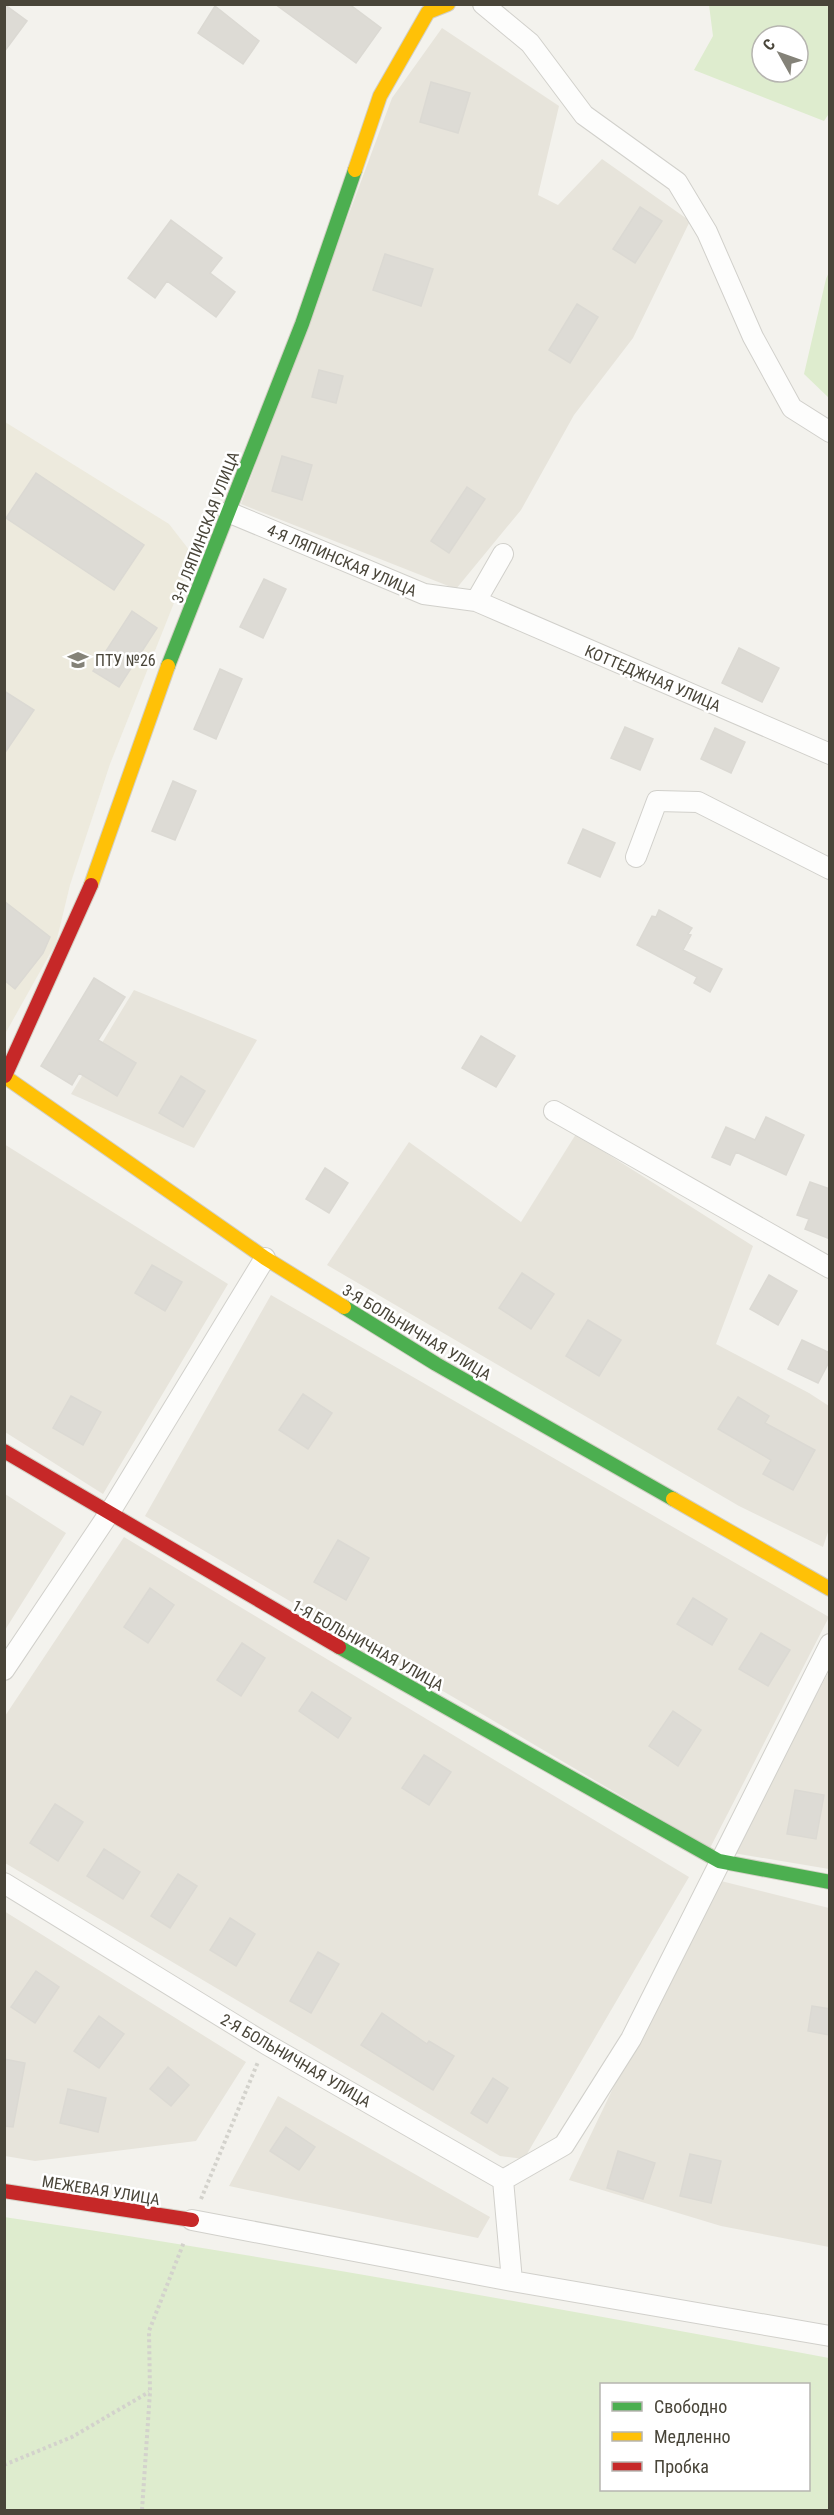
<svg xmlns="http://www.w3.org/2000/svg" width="834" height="2515" font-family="'Roboto Condensed',sans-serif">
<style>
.residential{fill:#e7e4db}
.education{fill:#edeadd}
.green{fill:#deecce;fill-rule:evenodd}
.building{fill:#dddbd5;stroke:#dbd9d3;stroke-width:1.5}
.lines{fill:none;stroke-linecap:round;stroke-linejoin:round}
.street-casing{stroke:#d1d0cb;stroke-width:22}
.fast-casing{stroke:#d2cfc4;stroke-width:16}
.slow-casing{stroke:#d2cfc4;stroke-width:16}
.jam-casing{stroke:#d2cfc4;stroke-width:16}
.path{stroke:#d3d2cc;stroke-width:4;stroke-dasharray:3 3;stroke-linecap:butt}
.street{stroke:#fdfdfc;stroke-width:20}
.fast{stroke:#4caf50;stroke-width:14}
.slow{stroke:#ffc107;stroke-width:14}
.jam{stroke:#c62828;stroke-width:14}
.labels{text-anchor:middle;stroke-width:5;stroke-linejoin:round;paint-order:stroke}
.street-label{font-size:16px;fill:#494539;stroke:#fff}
.poi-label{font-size:16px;fill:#494539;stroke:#fff;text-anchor:start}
</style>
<rect width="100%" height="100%" fill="#f3f2ed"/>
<!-- residential -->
<path class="residential" d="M442 28 559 106 538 195 558 205 602 159 690 221 633 338 574 415 521 510 456 589 241 504 392 98Z
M134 990 257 1040 194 1148 71 1094Z
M576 1134 753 1246 716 1344 809 1393 829 1406V1529L823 1547 739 1506 327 1265 409 1142 521 1222Z
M4 1144 228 1284 103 1494 5 1432Z
M271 1295 829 1617 710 1848 145 1516Z
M5 1494 66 1533 5 1630Z
M124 1537 689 1877 524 2159 500 2156 5 1863V1716Z
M829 1671V1869L733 1853Z
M721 1881 829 1908V2247L721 2226 569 2180 616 2082Z
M4 1911 246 2062 196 2141 35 2161 5 2156Z
M278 2096 490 2217 478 2238 229 2186Z"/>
<!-- education -->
<path class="education" d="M5 422 169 524 193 555 110 764 70 885 56 943 5 1034Z"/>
<!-- green -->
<path class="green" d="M709 5H829L830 112 824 121 694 70 713 36ZM762 36H798V72H762Z
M829 272 830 398H829L804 374 826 279Z
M4 2217C280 2258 555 2308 829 2358V2510H5ZM602 2384H808V2490H602Z"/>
<!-- building -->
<path class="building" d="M4 4 27 21 4 52Z
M275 4H349L381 28 356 63Z
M215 6 259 41 243 64 198 33Z
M431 82 470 93 458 133 420 122Z
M640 207 662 221 635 263 613 249Z
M171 220 222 258 210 273 235 292 216 317 167 281 155 298 128 278Z
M385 254 433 269 421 306 373 290Z
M577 304 598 317 570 363 549 350Z
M319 370 343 376 336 403 312 397Z
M282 456 312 465 302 500 272 491Z
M36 473 144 545 114 590 6 518Z
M467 487 485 499 449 553 431 541Z
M264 579 286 589 263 638 240 627Z
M132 611 157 628 119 687 93 671Z
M739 648 779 668 762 702 722 683Z
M220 669 242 679 216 739 194 729Z
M4 691 34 710 4 754Z
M625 727 653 739 640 770 611 758Z
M715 728 745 742 731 773 701 759Z
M173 781 196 791 175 840 152 831Z
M583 829 615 843 600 877 568 863Z
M4 901 50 937 43 953 15 989 4 980Z
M659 910 692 928 688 934 691 935 683 950 722 969 710 992 694 983 697 977 637 945 652 916 656 917Z
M94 978 125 997 98 1040 136 1063 117 1096 79 1073 72 1085 41 1066Z
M481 1036 515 1056 496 1087 462 1068Z
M181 1076 205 1091 183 1127 159 1113Z
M766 1117 804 1135 786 1175 736 1152 730 1165 712 1157 726 1127 755 1140Z
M325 1168 348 1183 329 1213 306 1199Z
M810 1182 830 1189V1239L805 1229 809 1219 797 1215Z
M152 1265 182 1282 165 1311 135 1293Z
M522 1273 554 1294 531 1329 499 1308Z
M769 1275 797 1291 778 1325 750 1309Z
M588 1320 621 1340 599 1376 566 1356Z
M802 1340 830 1353V1360L818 1383 788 1369Z
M303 1394 332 1413 308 1449 279 1430Z
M71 1396 101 1412 83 1445 53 1428Z
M738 1397 769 1416 765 1423 815 1450 793 1490 763 1474 771 1460 718 1429Z
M338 1540 369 1558 346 1600 314 1582Z
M150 1588 174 1605 148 1643 124 1627Z
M693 1598 727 1619 712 1645 677 1624Z
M761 1633 790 1650 768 1686 739 1669Z
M242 1643 265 1658 241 1696 217 1680Z
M312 1692 351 1718 338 1738 299 1711Z
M673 1711 701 1730 678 1766 649 1746Z
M424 1755 451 1772 429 1805 402 1788Z
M795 1790 824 1795 816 1839 787 1834Z
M55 1804 83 1822 58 1861 30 1843Z
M104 1849 140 1872 123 1899 87 1876Z
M178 1874 197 1886 170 1928 151 1916Z
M230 1918 255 1934 236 1966 210 1950Z
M318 1952 339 1964 311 2013 290 2001Z
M36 1971 59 1987 35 2023 11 2007Z
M812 2006 830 2009V2035L808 2031Z
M382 2013 427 2044 429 2041 454 2056 433 2090 361 2045Z
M99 2016 124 2034 99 2068 74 2051Z
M4 2059 25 2063 13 2127 4 2126Z
M168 2067 189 2085 171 2106 150 2089Z
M493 2078 508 2088 487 2123 471 2113Z
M68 2089 106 2098 98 2132 60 2123Z
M286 2127 315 2147 299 2170 270 2151Z
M618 2151 655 2163 643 2199 607 2188Z
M690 2154 721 2161 711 2203 680 2196Z"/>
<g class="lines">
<!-- street casing -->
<g class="street-casing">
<path id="street" d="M483 4 530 43 584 115 677 182 707 232 753 337 792 408 830 432
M228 512 424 594 476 601 503 554
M476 601 830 754
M636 857 657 801 698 802 830 869
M554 1111 830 1268
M4 1670 110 1512 265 1258
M4 1883 266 2044 503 2180 512 2281
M503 2180 564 2145 631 2039 830 1644
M192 2220 512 2281 830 2336"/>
</g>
<!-- fast casing -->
<g class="fast-casing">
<path id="fast" d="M168 666 302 324 355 170
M344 1307 436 1364 673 1499
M339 1647 719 1861 830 1882"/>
</g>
<!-- slow casing -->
<g class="slow-casing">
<path id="slow" d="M355 170 380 96 428 12 448 4
M91 885 168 666
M4 1076 265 1258 344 1307
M673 1499 830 1589"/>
</g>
<!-- jam casing -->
<g class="jam-casing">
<path id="jam" d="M5 1076 91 885
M4 1451 339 1647
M4 2191 192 2220"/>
</g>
<!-- path -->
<path class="path" d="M201 2199 258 2062
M4 2465 72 2437 149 2392
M142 2510 150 2392 149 2331 184 2242"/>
<!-- street -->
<use href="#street" class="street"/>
<!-- fast -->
<use href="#fast" class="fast"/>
<!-- slow -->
<use href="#slow" class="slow"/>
<!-- jam -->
<use href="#jam" class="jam"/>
</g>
<!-- icons -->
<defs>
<g id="university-bare" transform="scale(1.62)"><path d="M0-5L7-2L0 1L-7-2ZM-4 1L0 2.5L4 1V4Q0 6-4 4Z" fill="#848278" stroke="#fff" stroke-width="2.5" paint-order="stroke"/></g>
</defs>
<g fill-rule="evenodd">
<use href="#university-bare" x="78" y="660"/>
</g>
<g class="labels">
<!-- street labels -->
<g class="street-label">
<text transform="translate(205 527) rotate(-69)" y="6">3-Я ЛЯПИНСКАЯ УЛИЦА</text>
<text transform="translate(342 560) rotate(23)" y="6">4-Я ЛЯПИНСКАЯ УЛИЦА</text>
<text transform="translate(653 678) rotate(23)" y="6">КОТТЕДЖНАЯ УЛИЦА</text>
<text transform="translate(417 1332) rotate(31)" y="6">3-Я БОЛЬНИЧНАЯ УЛИЦА</text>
<text transform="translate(368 1645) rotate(29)" y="6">1-Я БОЛЬНИЧНАЯ УЛИЦА</text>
<text transform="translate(296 2060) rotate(30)" y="6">2-Я БОЛЬНИЧНАЯ УЛИЦА</text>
<text transform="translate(101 2190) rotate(9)" y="6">МЕЖЕВАЯ УЛИЦА</text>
</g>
<!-- poi labels -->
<g class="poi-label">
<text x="95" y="666">ПТУ №26</text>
</g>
</g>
<!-- border -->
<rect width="834" height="2515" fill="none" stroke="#494539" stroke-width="12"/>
<!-- legend -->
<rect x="600" y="2383" width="210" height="108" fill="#ffffff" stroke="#b6b5b0" stroke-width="1.5"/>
<rect x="612" y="2402" width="30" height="9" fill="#4caf50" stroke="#b6b5b0" stroke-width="1.5"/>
<text x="654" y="2413" font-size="18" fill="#494539">Свободно</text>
<rect x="612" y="2432" width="30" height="9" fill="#ffc107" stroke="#b6b5b0" stroke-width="1.5"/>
<text x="654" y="2443" font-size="18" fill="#494539">Медленно</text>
<rect x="612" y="2462" width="30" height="9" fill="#c62828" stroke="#b6b5b0" stroke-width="1.5"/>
<text x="654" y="2473" font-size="18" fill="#494539">Пробка</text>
<!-- north arrow -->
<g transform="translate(780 54) rotate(310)"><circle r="28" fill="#ffffff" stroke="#b6b5b0" stroke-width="1.5"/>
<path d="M0-4.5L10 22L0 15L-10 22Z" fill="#848278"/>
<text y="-9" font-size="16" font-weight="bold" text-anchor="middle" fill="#494539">С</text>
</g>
</svg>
